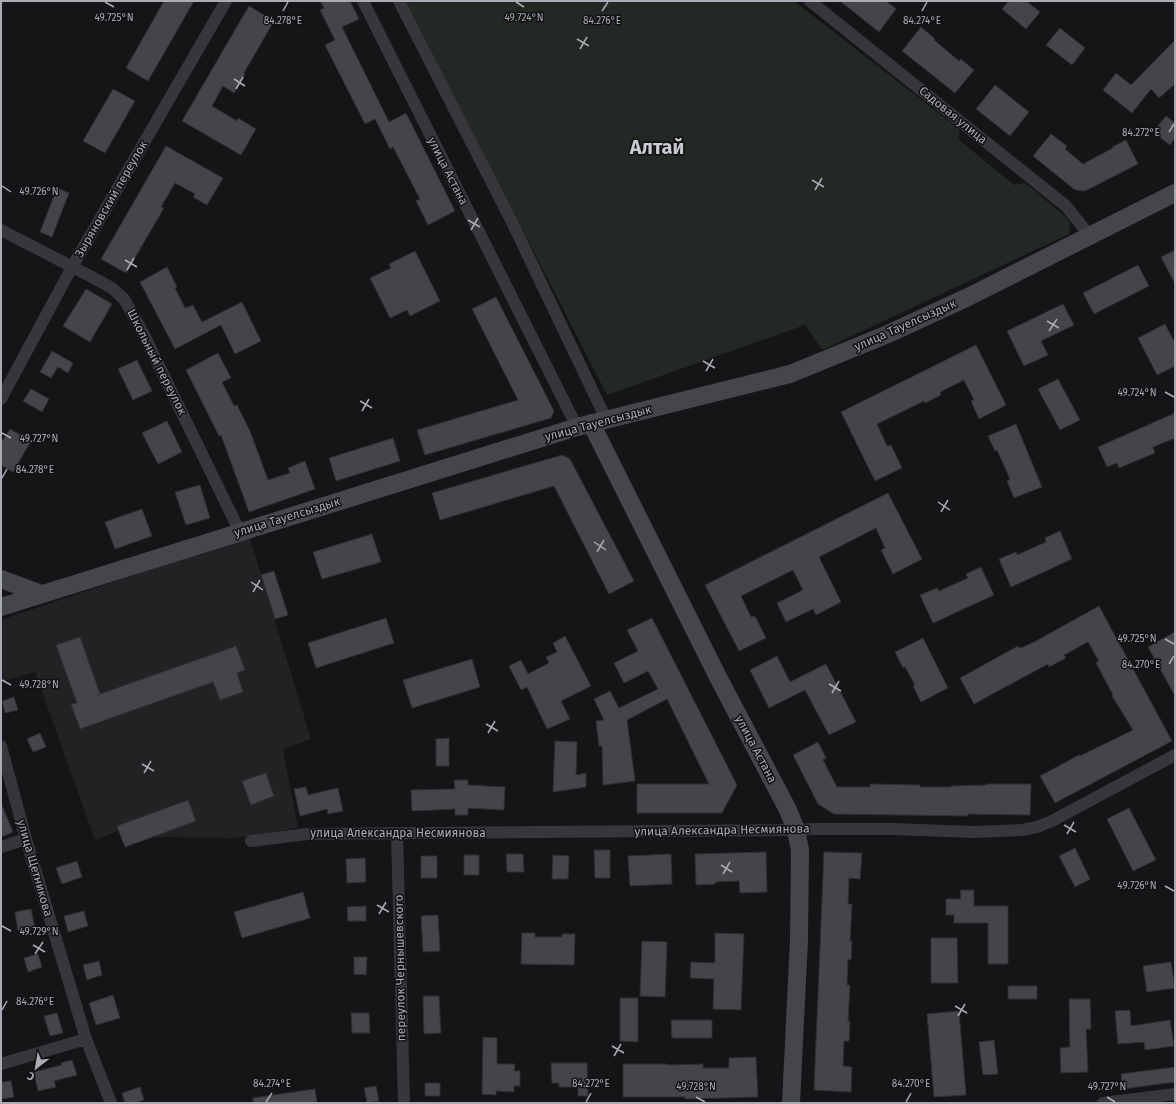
<svg xmlns="http://www.w3.org/2000/svg" width="1176" height="1104" font-family="'Fira Sans',sans-serif">
<style>
.built{fill:#222124}
.green{fill:#222823}
.building{fill:#454549;stroke:#303033}
.lines{fill:none;stroke-linecap:round;stroke-linejoin:round}
.street{stroke:#37373b;stroke-width:12}
.secondary{stroke:#45464b;stroke-width:18}
.ticks{fill:none;stroke:#a9acb5;stroke-width:1.5}
.labels{text-anchor:middle;stroke-width:3;stroke-linejoin:round;paint-order:stroke}
.street-label{font-size:12px;fill:#a9acb5;stroke:#111012}
.town-label{font-size:20px;font-weight:bold;fill:#c9cbd2;stroke:#111012}
.ticks-label{font-size:10px;text-anchor:middle;fill:#a9acb5;stroke:#111012;stroke-width:3;stroke-linejoin:round;paint-order:stroke}
</style>
<rect width="100%" height="100%" fill="#151517"/>
<!-- built -->
<path class="built" d="M249 536 311 739 283 749 298 828 234 838 153 837 125 847 118 831 95 840 35 672 1 682V620Z"/>
<!-- green -->
<path class="green" d="M406 1H794L960 130 958 139 1014 185 1025 183 1066 217 1070 223 1069 234 822 350 805 325 607 395Z"/>
<!-- building -->
<path class="building" d="M164 1H194L148 81 126 68Z
M320 1H350L359 19 342 27 389 122 406 113 455 211 428 225 416 201 420 199 393 147 390 149 375 119 365 124 325 45 335 40 320 10 324 8Z
M840 1H886L896 9 879 32Z
M1009 1H1026L1040 12 1026 29 1002 9Z
M249 6 274 21 244 73 245 74 234 93 223 86 212 106 237 121 238 118 256 129 241 155 182 121Z
M921 27 935 39 934 40 959 61 961 59 974 70 955 93 902 51Z
M1060 28 1085 48 1072 65 1046 45Z
M1175 40V84L1159 98 1151 89 1132 113 1103 90 1116 73 1131 85Z
M995 85 1029 112 1010 136 976 109Z
M113 89 135 101 105 153 83 141Z
M1166 116 1175 123V138L1170 145 1153 132Z
M1051 134 1067 146 1065 149 1083 164 1113 148 1112 147 1126 140 1138 164 1085 191 1075 190 1033 156Z
M166 146 223 178 207 205 193 197 195 194 175 183 161 207 164 208 126 273 101 259Z
M57 188 69 193 52 237 40 232Z
M1175 250V284L1161 257Z
M415 251 440 301 410 316 407 310 390 318 370 278 391 268 389 264Z
M1138 265 1149 286 1094 314 1083 293Z
M167 267 177 287 175 288 185 308 193 305 202 322 242 302 261 341 235 354 221 325 175 349 140 282Z
M86 289 112 304 90 342 63 326Z
M496 297 554 411 551 418 425 455 417 430 518 400 472 309Z
M1063 304 1074 325 1041 341 1048 355 1024 366 1007 331Z
M1165 324 1175 343V366L1157 375 1138 338Z
M976 345 1006 405 979 419 971 401 974 400 964 380 940 392 941 395 925 403 924 401 877 424 887 446 891 445 902 468 875 481 841 412Z
M52 351 73 363 68 373 58 367 51 378 40 372Z
M218 353 231 378 222 382 234 406 237 405 250 431 268 480 290 473 288 468 305 461 315 489 249 512 221 435 219 436 186 370Z
M137 360 152 391 133 400 118 369Z
M1058 379 1080 420 1060 430 1038 389Z
M31 389 49 399 42 412 23 401Z
M1175 413V438L1153 447 1155 453 1119 468 1117 463 1107 467 1098 447Z
M167 421 182 452 158 464 142 433Z
M1016 424 1042 487 1014 498 1007 481 1010 479 997 450 995 451 988 436Z
M10 429 31 441 13 472 1 465V443Z
M393 438 400 461 336 481 329 458Z
M562 455 570 459 634 581 609 594 554 486 440 520 432 493Z
M200 485 210 518 186 525 175 492Z
M888 493 922 559 893 574 881 550 885 548 876 528 819 557 841 602 816 615 813 609 786 622 777 603 803 590 793 570 741 596 751 617 755 616 766 638 739 651 705 585Z
M142 509 152 536 115 549 105 522Z
M1060 531 1072 559 1011 587 999 559 1016 552 1017 555 1046 542 1045 538Z
M372 534 381 562 322 579 313 552Z
M981 567 994 595 933 623 920 595 937 588 939 591 968 578 966 574Z
M274 571 288 615 275 619 261 575Z
M1099 606 1172 741 1055 803 1040 776 1079 755 1080 756 1133 730 1112 696 1113 695 1096 663 1099 661 1088 642 1064 655 1066 658 1049 667 1048 664 974 704 960 678 1018 646 1019 648H1021L1036 641Z
M386 618 394 643 316 668 308 643Z
M652 618 737 785 722 813H637V784H709L667 699 627 720 635 781 603 785 602 746H599L596 721 604 720 594 699 610 691 619 708 658 689 648 671 624 683 614 663 638 651 627 630Z
M1175 632V696L1148 647Z
M565 636 591 686 561 701 570 719 547 729 527 687 521 690 509 666 521 660 528 674 549 663 546 657 557 652 553 643Z
M80 637 100 694 236 646 245 670 237 673 243 692 220 700 213 682 80 729 71 704 77 703 56 645Z
M923 638 948 688 921 702 913 686 915 685 905 667 903 668 895 652Z
M777 656 790 682 826 664 856 722 829 735 805 690 769 708 750 670Z
M472 659 480 687 412 708 403 680Z
M14 697 18 710 5 713 2 701Z
M40 733 46 747 33 752 27 739Z
M449 738V766H436V739Z
M555 741 577 742 576 775 586 773V787L553 792Z
M818 742 826 758 823 760 837 787H870V784L920 785V787H951V786L987 785V784H1031L1030 815 968 814V816L834 814 818 804 793 755Z
M266 773 274 796 251 805 242 781Z
M454 780H468V785L505 787 504 810 468 808V815H455V809L412 811 411 790 455 789Z
M306 787 308 795 338 788 343 811 328 814 327 809 300 816 294 789Z
M188 800 196 821 125 847 117 826Z
M1 803 13 832 1 837Z
M1129 808 1156 860 1133 871 1107 819Z
M1075 848 1090 879 1075 887 1059 856Z
M594 850H610V878H595Z
M766 852 767 892 740 893 739 881 715 882V884L696 885 695 854Z
M824 852 862 853 860 879 849 878 848 904H852L850 941H852L851 960 848 959 847 985H850L848 1021H850L849 1041H844L843 1066 852 1067 851 1092 814 1090Z
M506 854H523L524 872H507Z
M671 854 672 884 630 886 628 856Z
M464 855H479V875H464Z
M553 855 569 856 568 879H552Z
M421 856H437V878H421Z
M365 858 366 882 347 883 346 859Z
M77 861 82 877 62 884 56 868Z
M960 890H974V906H1008V964H988V923H954V915H946V899H961Z
M303 892 310 918 242 938 234 912Z
M366 906V921H348L347 907Z
M31 909 35 928 18 931 15 912Z
M84 911 88 926 68 932 64 916Z
M438 915 440 951 423 952 421 916Z
M522 933H535V937H562V934H575L574 965 521 964Z
M715 933 744 934 741 1010 713 1009 714 979 690 978 691 962 715 963Z
M931 938H957L958 983H931Z
M642 941 667 942 665 997 640 996Z
M38 954 42 967 28 972 24 958Z
M354 957H367L366 975 354 974Z
M99 961 102 975 87 980 83 965Z
M1171 962 1175 988 1147 992 1143 966Z
M1008 986H1037V999H1008Z
M113 995 120 1018 96 1025 89 1003Z
M423 996H439L441 1033 424 1034Z
M620 998H638V1042L620 1041Z
M1069 999H1090L1091 1029H1086L1088 1072 1061 1073 1060 1048 1070 1047Z
M1130 1010 1131 1026 1170 1020 1174 1046 1145 1050 1144 1042 1118 1044 1115 1011Z
M959 1011 966 1095 934 1097 927 1014Z
M57 1013 63 1033 50 1036 44 1016Z
M351 1013H369L370 1033H352Z
M671 1020H712V1038H672Z
M483 1037 497 1038V1064H515L514 1071H520V1086H514V1092L496 1091V1095L482 1094Z
M994 1040 998 1074 983 1075 979 1042Z
M756 1057 758 1097 685 1099V1097H623V1064H667V1065L703 1064V1068H729V1058Z
M72 1060 77 1075 54 1081 56 1087 38 1091 34 1072 62 1065 61 1063Z
M551 1063H587L588 1096H578V1087H559V1083H552Z
M1175 1067V1082L1123 1089 1121 1074Z
M11 1081 14 1097 1 1099V1082Z
M425 1083H440V1096H425Z
M376 1086 379 1101 367 1103 364 1088Z
M140 1087 144 1100 135 1103H125L122 1093Z
M315 1089 317 1103H253V1098Z"/>
<g class="lines">
<!-- street -->
<path class="street" d="M363 1 577 427
M399 1 512 222 606 419
M810 1 1066 206 1090 236
M1 230 90 276 112 288 124 299 143 333 240 532
M1 399 72 267 226 1
M1 746 26 839 86 1039 111 1103
M397 833 404 1103
M251 841 307 834 796 830 814 829H892L974 832 1022 830 1037 827 1052 821 1175 755
M1 847 26 839
M1 1064 86 1039
M1103 1103 1175 1094"/>
<!-- secondary -->
<path class="secondary" d="M591 423 719 679 788 810 796 830 800 850 799 940 791 1103
M1 579 41 594
M1 607 577 427 790 374 888 334 966 298 1175 193"/>
</g>
<!-- ticks -->
<path class="ticks" d="M105 2 114 7M516 2 524 7M283 11 288 2M602 11 608 2M922 11 927 2M577 39 589 46M580 49 587 37M234 79 245 86M236 89 243 77M1169 132 1174 124M812 180 824 187M2 186 11 192M815 190 822 178M468 220 480 227M471 230 478 218M125 260 137 267M127 270 134 258M1047 321 1059 328M1049 331 1057 319M703 361 715 368M706 371 713 359M1165 392 1174 397M360 401 372 408M362 411 369 399M2 433 11 438M2 478 7 469M938 502 950 510M941 512 948 500M594 542 606 550M597 552 604 540M251 582 263 590M253 592 260 580M1165 639 1174 644M1169 664 1174 656M2 680 11 685M829 684 841 691M832 693 839 681M486 724 498 731M488 733 495 721M142 764 154 771M144 773 151 761M1064 825 1076 832M1067 834 1074 822M721 865 732 872M723 874 730 862M1165 886 1174 891M377 905 389 912M379 914 386 902M2 926 11 931M33 945 45 952M35 954 43 942M955 1006 967 1013M2 1010 7 1001M958 1016 965 1004M612 1046 624 1053M614 1056 621 1044M696 1097 705 1102M1107 1097 1115 1102M266 1102 272 1093M586 1102 591 1093M906 1102 911 1093"/>
<g class="labels">
<!-- street labels -->
<g class="street-label">
<text transform="translate(953 115) rotate(39)" y="4">Садовая улица</text>
<text transform="translate(448 171) rotate(63)" y="4">улица Астана</text>
<text transform="translate(111 199) rotate(-60)" y="4">Зыряновский переулок</text>
<text transform="translate(905 325) rotate(-24)" y="4">улица Тауелсыздык</text>
<text transform="translate(157 362) rotate(63)" y="4">Школьный переулок</text>
<text transform="translate(598 423) rotate(-15)" y="4">улица Тауелсыздык</text>
<text transform="translate(287 517) rotate(-17)" y="4">улица Тауелсыздык</text>
<text transform="translate(756 749) rotate(62)" y="4">улица Астана</text>
<text transform="translate(722 830) rotate(-1)" y="4">улица Александра Несмиянова</text>
<text x="398" y="837">улица Александра Несмиянова</text>
<text transform="translate(35 868) rotate(74)" y="4">улица Щетникова</text>
<text transform="translate(400 968) rotate(-91)" y="4">переулок Чернышевского</text>
</g>
<!-- town labels -->
<g class="town-label">
<text x="657" y="154">Алтай</text>
</g>
</g>
<g class="ticks-label">
<text x="114" y="21">49.725°N</text>
<text x="524" y="21">49.724°N</text>
<text x="283" y="24">84.278°E</text>
<text x="602" y="24">84.276°E</text>
<text x="922" y="24">84.274°E</text>
<text x="1141" y="136">84.272°E</text>
<text x="39" y="195">49.726°N</text>
<text x="1137" y="396">49.724°N</text>
<text x="39" y="442">49.727°N</text>
<text x="35" y="473">84.278°E</text>
<text x="1137" y="642">49.725°N</text>
<text x="1141" y="668">84.270°E</text>
<text x="39" y="688">49.728°N</text>
<text x="1137" y="889">49.726°N</text>
<text x="39" y="935">49.729°N</text>
<text x="35" y="1005">84.276°E</text>
<text x="272" y="1087">84.274°E</text>
<text x="591" y="1087">84.272°E</text>
<text x="911" y="1087">84.270°E</text>
<text x="696" y="1090">49.728°N</text>
<text x="1107" y="1090">49.727°N</text>
</g>
<!-- border -->
<rect width="1176" height="1104" fill="none" stroke="#a9acb5" stroke-width="4"/>
<!-- north arrow -->
<g transform="translate(36 1068) rotate(211)" stroke="#111012" stroke-width="3" paint-order="stroke">
<path d="M0-3L7 15L0 10L-7 15Z" fill="#a9acb5"/>
<text y="-6" font-size="11" font-weight="bold" text-anchor="middle" fill="#a9acb5">С</text>
</g>
</svg>
